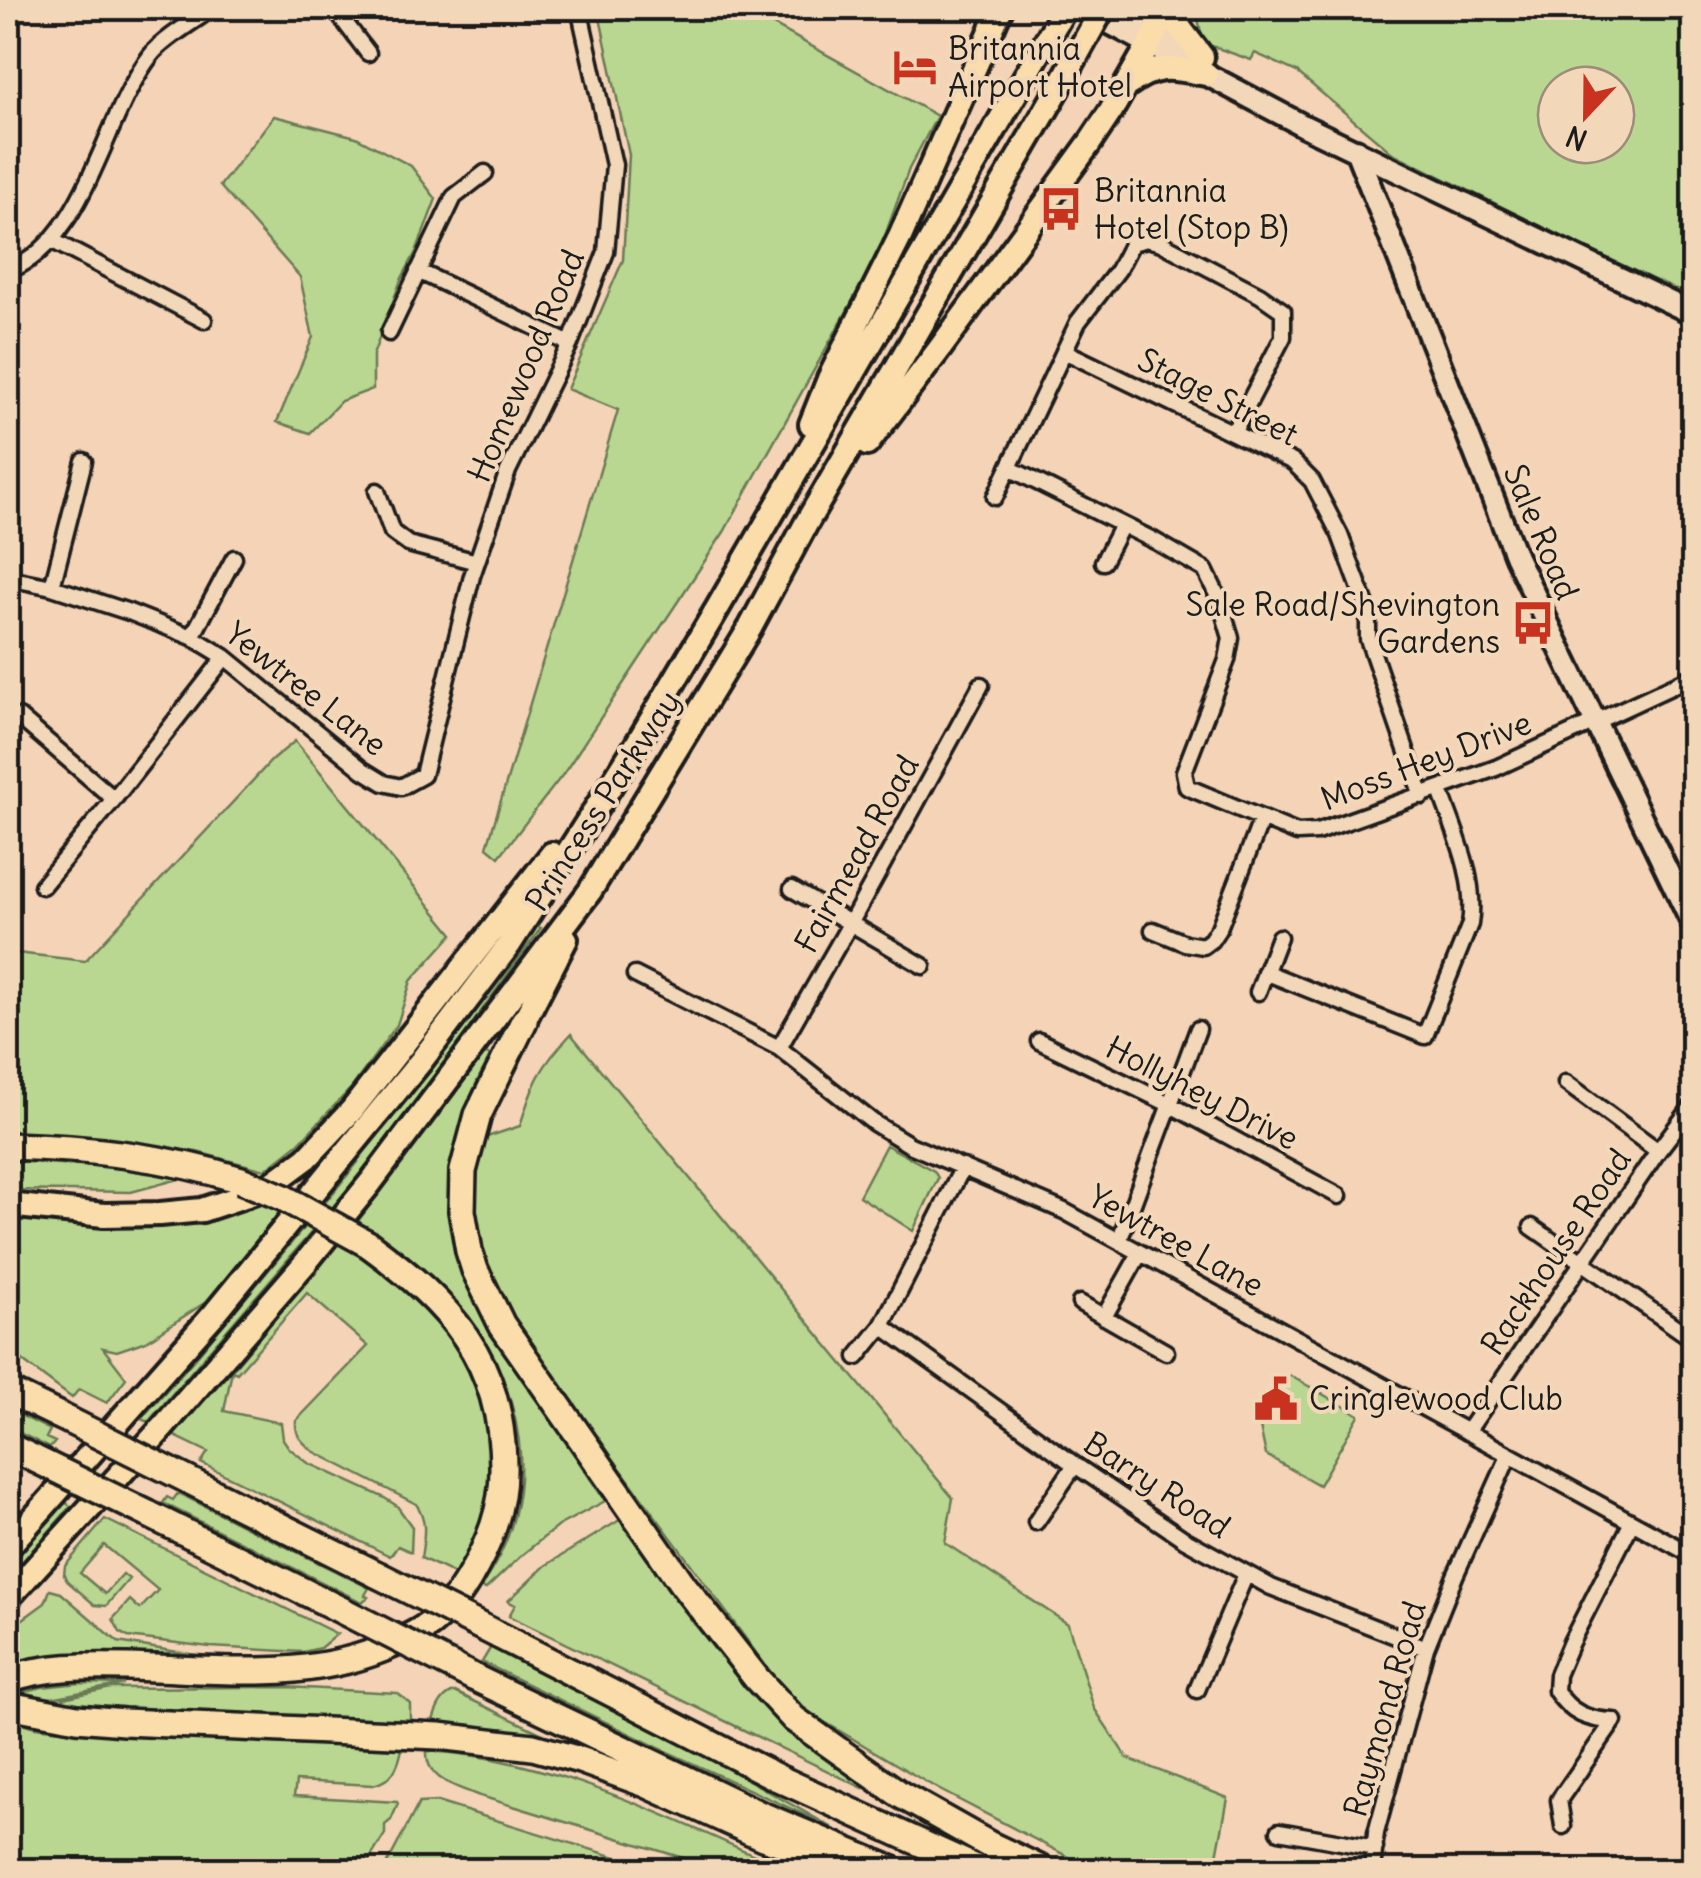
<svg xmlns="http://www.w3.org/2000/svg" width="1701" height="1878" font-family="Delius,sans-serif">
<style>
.green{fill:#b9d790;stroke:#6a7a56;stroke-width:2.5;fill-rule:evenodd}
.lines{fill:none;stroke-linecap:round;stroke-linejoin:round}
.minor-casing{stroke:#1c1c1c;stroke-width:21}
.secondary-casing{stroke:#1c1c1c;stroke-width:28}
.trunk-casing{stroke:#1c1c1c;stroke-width:30}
.motorway-casing{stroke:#1c1c1c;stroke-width:32}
.minor{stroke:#f2d7b9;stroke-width:14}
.secondary{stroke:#f2d7b9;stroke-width:20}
.trunk{stroke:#faddab;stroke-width:22}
.motorway{stroke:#faddab;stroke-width:25}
.trunk-bridge-casing{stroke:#1c1c1c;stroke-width:30;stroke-linecap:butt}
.motorway-bridge-casing{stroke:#1c1c1c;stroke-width:32;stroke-linecap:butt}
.trunk-bridge{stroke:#faddab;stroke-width:22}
.motorway-bridge{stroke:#faddab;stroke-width:25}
.labels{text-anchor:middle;stroke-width:8;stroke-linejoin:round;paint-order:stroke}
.poi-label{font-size:32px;fill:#1c1c1c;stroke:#f2d7b9;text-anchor:start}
.street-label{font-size:32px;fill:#1c1c1c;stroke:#f2d7b9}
</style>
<rect width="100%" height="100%" fill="#f5d3b6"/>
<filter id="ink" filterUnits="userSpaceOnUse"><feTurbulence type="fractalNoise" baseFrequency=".01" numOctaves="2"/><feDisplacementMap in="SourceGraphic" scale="20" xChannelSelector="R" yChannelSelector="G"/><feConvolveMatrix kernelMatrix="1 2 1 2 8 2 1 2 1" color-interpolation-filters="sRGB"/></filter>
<g filter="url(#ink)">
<!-- green -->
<path class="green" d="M598 8H743L937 116 909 169 878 255 724 532 564 773 499 857 487 847 618 410 567 389 623 260 629 155Z
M1196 8H1693V298L1579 245 1391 152 1297 72 1255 53 1251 60 1203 43ZM1556 85H1616V145H1556Z
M274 116 356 137 411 166 436 199 416 252 401 280 373 355V389L341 401 310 433 277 422 313 337 300 277 220 186Z
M295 741 453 934 411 981 397 1025 352 1087 298 1144 265 1170 197 1152 59 1135 8 1132V952L85 961 272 760Z
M534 925 541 928 441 1067 333 1209 324 1204 358 1162 353 1159Z
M571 1034 953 1498 945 1543 1068 1624 1094 1708 1127 1758 1228 1798 1215 1867 1222 1870H1094L938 1789 794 1704 499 1304C486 1263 472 1221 476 1178 477 1164 481 1151 484 1138L520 1126C533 1083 540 1067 571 1034Z
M488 1054 490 1057C461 1107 442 1173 451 1231 456 1262 474 1299 489 1326L605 1501 558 1526 523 1554 486 1589 480 1587C548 1496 524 1380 453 1298 426 1267 392 1243 358 1221L483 1055Z
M886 1145 934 1171 938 1178 913 1231 859 1196Z
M8 1161 132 1168 179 1179 131 1192 8 1190Z
M257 1200 286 1214 212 1298 146 1341 117 1351 103 1348 126 1378 107 1403 79 1389 72 1398 8 1350V1216C87 1222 185 1241 257 1200Z
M307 1224 315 1228 148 1422 141 1419 198 1355Z
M341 1240 376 1263 426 1306 461 1347 488 1405 494 1493 461 1577 421 1558C424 1538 428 1520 416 1504L313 1451C302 1442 295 1436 296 1421L368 1346 307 1293 237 1373 232 1371 224 1411 281 1423 283 1439 289 1448 308 1463 383 1497 397 1506 412 1527 411 1552 398 1546 390 1556 201 1463 208 1452 173 1435 232 1370Z
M1289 1375 1359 1415 1319 1485 1266 1455 1260 1427Z
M8 1409 50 1430 46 1438 55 1442 50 1448 8 1427Z
M178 1493 369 1588 365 1595 368 1597 362 1602 163 1503 167 1497 173 1500Z
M64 1502 71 1506 8 1578V1568Z
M623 1518 866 1780 863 1788 509 1616 515 1605 508 1601 545 1566Z
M105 1519 337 1634 320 1648 303 1652 210 1647 128 1637 120 1632 113 1619 130 1600 140 1609 158 1590 104 1545 80 1573 105 1594 123 1574 129 1579 106 1606 95 1605 67 1581 64 1575 65 1566Z
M50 1590 61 1593 118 1642 190 1654 271 1662 8 1673V1630L45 1603Z
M491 1647 676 1739 833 1828 659 1748 482 1662Z
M80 1683 124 1684 41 1700 13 1694 42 1687Z
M287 1687 397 1693 410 1703V1721L108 1710 64 1706 63 1698 111 1688Z
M455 1692 549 1737 550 1739 488 1728 432 1725C435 1712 441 1695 455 1692Z
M8 1719 35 1727 88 1733 402 1749C398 1768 393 1780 373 1785L296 1781 294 1796 397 1802 398 1804 391 1820 385 1825V1834L363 1870H8Z
M427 1751C555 1757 673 1821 789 1870H716L693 1861 477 1795C455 1786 425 1779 427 1751Z
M437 1802 658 1870H384L419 1803Z"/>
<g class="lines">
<!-- minor casing -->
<g class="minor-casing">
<path id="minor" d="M334 8 368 53
M53 241 204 320
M8 271C87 240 102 119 151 55 163 39 196 20 213 8
M418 271 570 344
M389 333 454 197 485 173
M1064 351 1293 462 1312 481 1340 535 1368 610V639L1422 796
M1009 468 1155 541 1205 570 1220 601 1231 638 1227 660 1184 772 1187 787 1297 833 1317 832 1496 768 1694 676
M377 491 392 532 408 544 477 562
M995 497 1078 322 1118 270 1132 243 1147 239 1161 243 1260 295 1283 311V337L1233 433
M1103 562 1122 525
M8 578 52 587 129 612 192 637 225 657 363 770 384 783 401 787 423 775 472 576 508 471 570 344 606 252 614 165 579 8
M52 587 84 461
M192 637 234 558
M19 717 114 799
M42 886 114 799 225 657
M792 889 923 966
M1153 930 1185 943 1203 946 1211 940 1219 928 1262 818
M1265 972 1425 1036 1470 924C1477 878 1455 833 1440 790
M635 975 779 1048 874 1123 910 1145 1064 1211 1694 1556
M1258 992 1279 937
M1039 1041 1171 1105 1339 1196
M779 1048 850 924 981 685
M1566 1083 1658 1151
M1532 1227 1694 1340
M1119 1241 1198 1029
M1080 1303 1166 1352
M1104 1317 1140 1253
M882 1326 1075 1465 1184 1539 1271 1587 1426 1648
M857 1357 882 1326 963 1167
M1467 1432 1658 1151 1694 1104
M1036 1522 1075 1465
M1197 1690 1246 1574
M1563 1826 1559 1800 1614 1721C1588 1720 1571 1714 1556 1691L1557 1675 1571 1642 1632 1522
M1279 1831 1375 1848
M1372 1870 1376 1833 1426 1648 1455 1576 1509 1456
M1675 1870 1694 1859"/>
</g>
<!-- secondary casing -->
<g class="secondary-casing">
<path id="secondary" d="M1081 8 1304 126 1694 314
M1111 8 1201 56
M1356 150 1516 557 1694 927"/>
</g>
<!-- trunk casing -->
<g class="trunk-casing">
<path id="trunk" d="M1177 8 1179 27 1202 57
M1129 84C1157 63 1173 68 1206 74
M811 424 829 379 900 237 1001 8
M867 444 938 351 1089 144 1111 111 1170 8
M524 1021 566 939
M8 1205 104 1215 160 1214 202 1210 265 1189 307 1158 352 1110 552 854
M8 1547 214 1314 421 1061 509 945 634 749 717 609 1065 8
M8 1598 163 1427 306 1262 371 1182 590 891 750 628 807 522 1057 91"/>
</g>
<!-- motorway casing -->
<g class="motorway-casing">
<path id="motorway" d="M524 1021 478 1115 463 1171 462 1211 469 1251 475 1270 502 1325 683 1585 757 1679 794 1719 901 1795 988 1844 1043 1870
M8 1146C87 1148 164 1156 241 1180
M8 1391 60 1416
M8 1446 35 1459
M188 1480 378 1575
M148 1514 343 1611
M498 1635 778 1778 980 1870
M473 1677 759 1814 893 1870
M8 1679C45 1666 87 1666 127 1667 213 1669 300 1682 382 1649 423 1632 444 1620 468 1580 489 1544 504 1508 503 1466 502 1359 450 1304 368 1244
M8 1705 77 1718 124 1722 439 1736 533 1747 580 1760 646 1784 763 1837 866 1870"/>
</g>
<!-- minor -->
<use href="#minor" class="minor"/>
<!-- secondary -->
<use href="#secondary" class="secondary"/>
<!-- trunk -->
<use href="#trunk" class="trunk"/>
<!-- motorway -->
<use href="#motorway" class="motorway"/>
<!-- trunk-bridge casing -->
<g class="trunk-bridge-casing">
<path id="trunk-bridge" d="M1057 91 1103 8"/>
</g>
<!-- motorway-bridge casing -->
<g class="motorway-bridge-casing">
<path id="motorway-bridge" d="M241 1180 282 1197 368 1244
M60 1416 188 1480
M35 1459 148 1514
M378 1575 498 1635
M343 1611 473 1677"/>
</g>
<!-- trunk-bridge -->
<use href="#trunk-bridge" class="trunk-bridge"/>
<!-- motorway-bridge -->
<use href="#motorway-bridge" class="motorway-bridge"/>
</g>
</g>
<!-- icons -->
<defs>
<g id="hotel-bare" transform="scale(3.45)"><path d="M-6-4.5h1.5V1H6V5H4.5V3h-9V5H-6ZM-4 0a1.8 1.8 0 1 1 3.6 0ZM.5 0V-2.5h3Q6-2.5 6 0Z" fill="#c8321e" stroke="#f2d7b9" stroke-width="2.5" paint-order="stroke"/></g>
<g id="bus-bare" transform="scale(3.45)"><path d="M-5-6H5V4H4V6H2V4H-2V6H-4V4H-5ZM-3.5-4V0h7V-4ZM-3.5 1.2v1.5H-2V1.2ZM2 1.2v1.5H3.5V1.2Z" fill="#c8321e" stroke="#f2d7b9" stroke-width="2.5" paint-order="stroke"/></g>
<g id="civic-bare" transform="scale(3.45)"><path d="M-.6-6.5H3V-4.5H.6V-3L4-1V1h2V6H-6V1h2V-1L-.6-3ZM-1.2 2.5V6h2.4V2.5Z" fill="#c8321e" stroke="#f2d7b9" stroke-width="2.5" paint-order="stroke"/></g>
</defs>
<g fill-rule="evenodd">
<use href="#hotel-bare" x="915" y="67"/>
<use href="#bus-bare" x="1061" y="209"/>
<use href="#bus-bare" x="1533" y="623"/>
<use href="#civic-bare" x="1276" y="1399"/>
</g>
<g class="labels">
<!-- poi labels -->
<g class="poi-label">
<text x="948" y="60">Britannia<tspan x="948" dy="37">Airport Hotel</tspan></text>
<text x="1094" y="202">Britannia<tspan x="1094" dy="37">Hotel (Stop B)</tspan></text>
<text x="1500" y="616" text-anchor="end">Sale Road/Shevington<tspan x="1500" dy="37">Gardens</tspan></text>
<text x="1309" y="1410">Cringlewood Club</text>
</g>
<!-- street labels -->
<g class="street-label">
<text transform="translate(526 366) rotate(-67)" y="11">Homewood Road</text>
<text transform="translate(1218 397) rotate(27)" y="11">Stage Street</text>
<text transform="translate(1541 532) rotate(67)" y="11">Sale Road</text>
<text transform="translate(306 689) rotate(38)" y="11">Yewtree Lane</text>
<text transform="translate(1426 761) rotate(-21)" y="11">Moss Hey Drive</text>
<text transform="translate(603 801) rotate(-57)" y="11">Princess Parkway</text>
<text transform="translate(857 854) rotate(-61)" y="11">Fairmead Road</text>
<text transform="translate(1202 1093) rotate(27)" y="11">Hollyhey Drive</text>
<text transform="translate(1176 1241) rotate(29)" y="11">Yewtree Lane</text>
<text transform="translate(1556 1252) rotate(-56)" y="11">Rackhouse Road</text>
<text transform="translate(1157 1485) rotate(33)" y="11">Barry Road</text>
<text transform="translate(1385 1709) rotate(-74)" y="11">Raymond Road</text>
</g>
</g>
<!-- margin -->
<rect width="1701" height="1878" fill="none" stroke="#f2d7b9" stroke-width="40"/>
<rect x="20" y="20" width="1661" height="1838" fill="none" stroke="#1c1c1c" stroke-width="4" filter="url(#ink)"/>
<!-- north arrow -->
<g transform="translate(1586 115) rotate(202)"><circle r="48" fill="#f2d7b9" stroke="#9c8c7a" stroke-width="2.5"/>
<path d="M0-8L18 38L0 25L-18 38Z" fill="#c8321e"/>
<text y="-15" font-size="28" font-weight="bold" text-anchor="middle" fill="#1c1c1c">N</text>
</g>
</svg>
